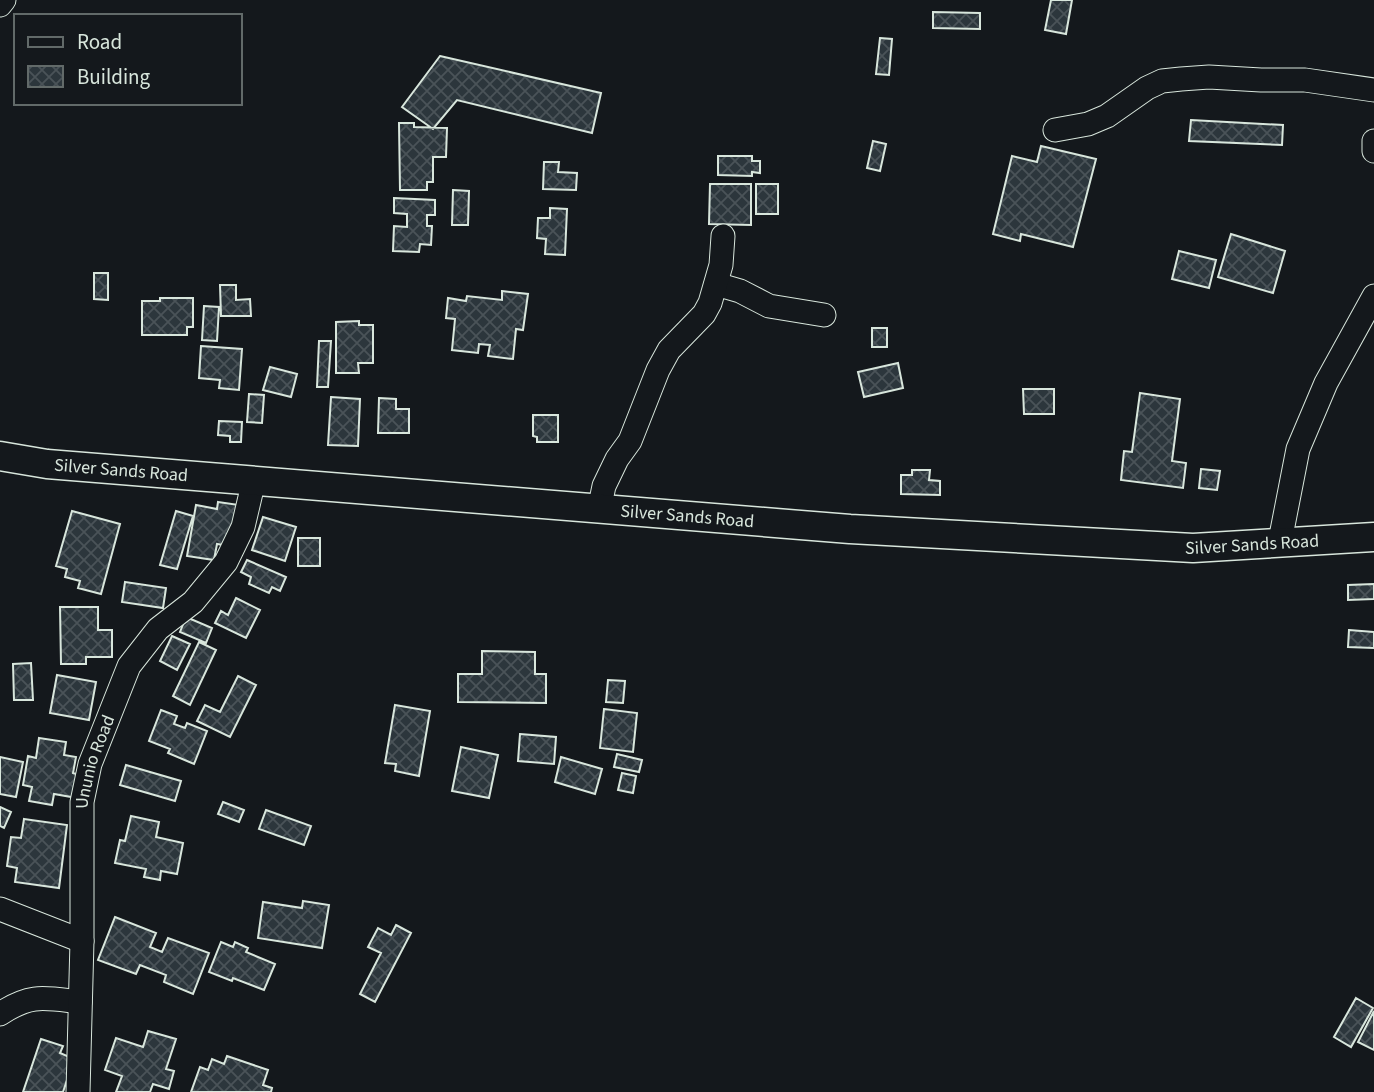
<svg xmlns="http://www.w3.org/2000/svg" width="1374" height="1092" font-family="'Source Sans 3',sans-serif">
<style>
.building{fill:url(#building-cross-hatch);stroke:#d8e6dc;stroke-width:2}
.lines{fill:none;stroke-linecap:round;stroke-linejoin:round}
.minor-casing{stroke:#d8e6dc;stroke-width:25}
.tertiary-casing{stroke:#d8e6dc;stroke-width:31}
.minor{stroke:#14181c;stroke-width:23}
.tertiary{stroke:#14181c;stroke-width:28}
.labels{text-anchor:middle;stroke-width:5;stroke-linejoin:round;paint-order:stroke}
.street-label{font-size:18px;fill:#d8e6dc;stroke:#14181c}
</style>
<defs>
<pattern id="building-cross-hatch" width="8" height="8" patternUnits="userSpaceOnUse" patternTransform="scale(1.75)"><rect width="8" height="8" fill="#2c363c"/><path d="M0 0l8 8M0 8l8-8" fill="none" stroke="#4a5358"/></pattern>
</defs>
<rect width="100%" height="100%" fill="#14181c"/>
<!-- building -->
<path class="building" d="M1051 0H1072L1066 34 1045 30Z
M933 12 980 13V29L933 28Z
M880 38 892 39 889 75 876 74Z
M440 56 601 93 592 133 457 100 433 129 402 107Z
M1191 120 1283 125 1282 145 1189 141Z
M399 123H414V127L447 128 446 157H433V182H427V190H400Z
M873 141 886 144 880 171 867 168Z
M1041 146 1096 159 1073 247 1021 234 1020 241 993 234 1012 156 1037 162Z
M718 156H752V161H760V173L752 172V176L718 175Z
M544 162H559L558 172 577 173 576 190 543 189Z
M710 184H751V225L709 224Z
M756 184H778V214H756Z
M453 190 469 191 468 225H452Z
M394 198 435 200V215H427V226H432L431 245 420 244 419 252 393 251 394 226 407 227V214L394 213Z
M550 208 567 209 565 255 545 254 546 239 537 238 538 218H550Z
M1231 234 1285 251 1273 293 1218 277Z
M1179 251 1216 260 1209 288 1172 279Z
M94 273H108V300L94 299Z
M220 285H236V300L250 299 251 316H221Z
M502 291 528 294 523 330 516 329 513 359 488 356 490 345 479 344 478 353 452 350 455 319 446 318 448 298 466 301 467 296 502 300Z
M160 298H193V327H187V335H142V301H160Z
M204 306 219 307 217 341 202 340Z
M359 321V325H373V363H358L359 373H336V322Z
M872 328H887V347H872Z
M319 341H331L328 387H317Z
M201 346 242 349 239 390 219 388 220 380 199 378Z
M898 363 903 388 864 397 858 372Z
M270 367 297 374 291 397 263 390Z
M1023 389H1054V414H1024Z
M1140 393 1180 399 1172 461 1186 463 1183 488 1121 480 1124 451 1132 452Z
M249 394 264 395 262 423 247 422Z
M331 397 360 399 358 446 328 445Z
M379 398 396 399V409H409V433H378Z
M533 415H558V442H537V437L533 436Z
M219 421 242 422 241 442H230V436L218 435Z
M1201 469 1220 471 1217 490 1199 488Z
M912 470H930L929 480 940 481V495L901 494V475H912Z
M218 502 239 505 229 546 217 544 214 560 187 556 196 505 217 509Z
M72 511 120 524 101 594 78 588 80 581 65 577 67 569 56 566Z
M176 511 193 516 177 569 160 565Z
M263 517 296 527 285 561 252 550Z
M298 538H320V566H298Z
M247 560 286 577 280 591 272 587 269 593 249 584 251 577 241 572Z
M125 582 166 588 163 608 122 602Z
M1374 584V599L1348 600V585Z
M236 598 260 610 246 638 215 623 221 611 228 615Z
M60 607H98V630H112V657H86V664H61Z
M186 617 212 628 206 643 180 632Z
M1349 630 1374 632V648L1348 647Z
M172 636 190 644 177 670 160 661Z
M199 642 216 650 190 705 173 696Z
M482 651 535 652V674H546V703L458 702V674H482Z
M31 663 33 700H14L13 664Z
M57 675 96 682 89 720 50 713Z
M238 676 256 685 230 737 197 721 205 705 220 712Z
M608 680 625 681 623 703 606 702Z
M395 705 430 711 419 776 395 771 396 764 385 763Z
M604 709 637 713 633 752 600 748Z
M161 710 177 716 174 724 185 728 187 723 207 731 194 764 168 753 170 749 149 741Z
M520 734 556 737 554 764 518 761Z
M39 738 66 742 64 755 76 757 73 773 80 775 77 798 54 794 52 805 29 801 32 787 23 785 28 756 36 758Z
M461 747 498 755 489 798 452 791Z
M617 754 642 760 639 772 614 767Z
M0 757 23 762 16 797 0 794Z
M561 757 602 769 595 794 555 782Z
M126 765 181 781 175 801 120 785Z
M622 773 636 776 633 793 618 790Z
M223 802 244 810 239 822 218 814Z
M0 807 11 812 4 828 0 826Z
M266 810 311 826 304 845 259 829Z
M131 816 159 822 156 837 183 843 177 874 161 871 160 880 144 877 146 869 115 863 120 840 125 841Z
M24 819 67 825 59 888 15 882 17 868 7 866 11 837 21 838Z
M303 901 329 905 322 948 258 938 263 902 302 908Z
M115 917 156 933 150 947 162 952 168 938 209 953 193 994 164 982 166 975 140 965 136 974 98 960Z
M396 925 411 933 375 1002 360 994 381 953 368 947 378 928 391 935Z
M221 942 233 947 235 942 248 948 246 952 275 964 264 990 233 978 232 981 209 972Z
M1356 998 1373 1008 1351 1047 1334 1037Z
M1374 1011V1050L1358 1042Z
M148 1031 176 1039 166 1069 174 1071 169 1089 153 1084 150 1092H116L122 1076 105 1070 116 1038 143 1047Z
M41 1039 63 1046 60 1053 74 1059 63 1092H23Z
M227 1056 268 1070 263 1085 272 1088 271 1092H191L200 1067 208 1070 212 1059 224 1064Z"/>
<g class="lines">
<!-- minor casing -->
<g class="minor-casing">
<g id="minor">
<path d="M0 5 4 0"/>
<path d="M1055 130 1088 124 1107 116 1147 88 1162 81 1181 79 1209 77 1261 80H1305L1374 90"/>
<path d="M1374 141V151"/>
<path d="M716 284 740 291 769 306 824 315"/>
<path d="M599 510 604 486 617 459 630 441 658 370 669 350 704 314 710 303 721 265 723 236"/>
<path d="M1280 541 1298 449 1326 383 1374 296"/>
<path d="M0 909 82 941"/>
<path d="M0 1014C31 993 45 998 80 1002"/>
<path id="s1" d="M78 1092 82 941V802L90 764 129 666 158 629 193 602 226 562 243 527 254 480"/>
</g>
</g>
<!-- tertiary casing -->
<g class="tertiary-casing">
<g id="tertiary">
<path id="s2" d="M0 456 47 464 850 529 1193 548 1374 537"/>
</g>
</g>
<!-- minor -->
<use href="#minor" class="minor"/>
<!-- tertiary -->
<use href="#tertiary" class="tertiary"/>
</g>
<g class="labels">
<!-- street labels -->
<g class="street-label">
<text dy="6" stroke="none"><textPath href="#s2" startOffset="122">Silver Sands Road</textPath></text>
<text dy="6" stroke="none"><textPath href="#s2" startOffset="690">Silver Sands Road</textPath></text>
<text dy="6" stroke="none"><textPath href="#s2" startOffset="1256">Silver Sands Road</textPath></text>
<text dy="6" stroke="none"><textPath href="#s1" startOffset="332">Ununio Road</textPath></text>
</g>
</g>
<!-- legend -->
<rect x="14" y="14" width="228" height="91" fill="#14181c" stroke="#626a69" stroke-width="2"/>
<rect x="28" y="37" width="35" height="10" fill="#14181c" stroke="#626a69" stroke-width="2"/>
<text x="77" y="49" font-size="21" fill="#d8e6dc">Road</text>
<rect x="28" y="66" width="35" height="21" fill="url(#building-cross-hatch)" stroke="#626a69" stroke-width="2"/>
<text x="77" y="84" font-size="21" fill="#d8e6dc">Building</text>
</svg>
